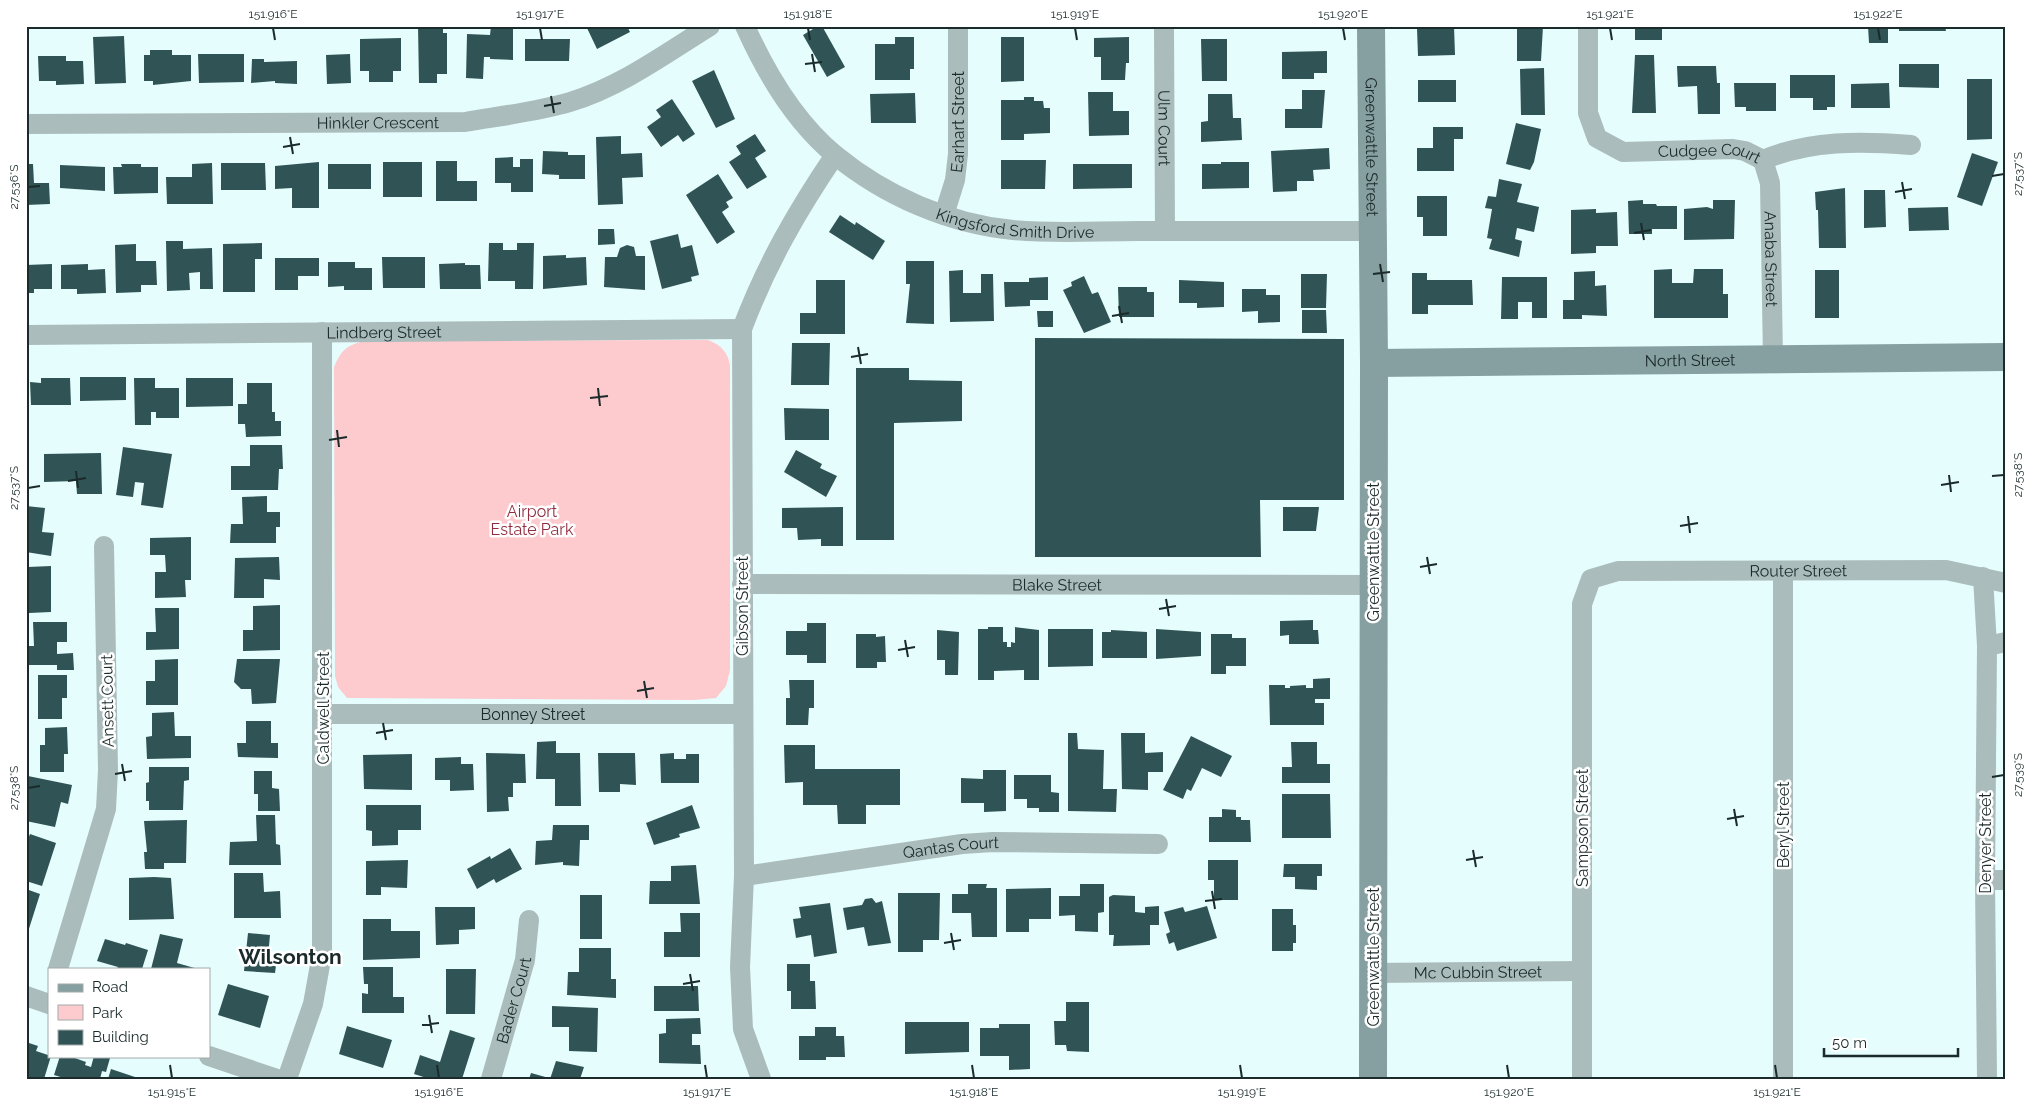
<svg xmlns="http://www.w3.org/2000/svg" width="2032" height="1105" font-family="Raleway,sans-serif">
<style>
.green{fill:#fdcace}
.building{fill:#305455}
.lines{fill:none;stroke-linecap:round;stroke-linejoin:round}
.street{stroke:#abbcbc;stroke-width:20}
.secondary{stroke:#869fa0;stroke-width:28}
.ticks{fill:none;stroke:#1b2a2b;stroke-width:2}
.labels{text-anchor:middle;stroke-width:5;stroke-linejoin:round;paint-order:stroke}
.street-label{font-size:16px;fill:#1b2a2b;stroke:#fff}
.park-label{font-size:16px;fill:#912d40;stroke:#fff}
.district-label{font-size:21px;font-weight:bold;fill:#1b2a2b;stroke:#fff}
.neatline{fill:none;stroke:#1b2a2b;stroke-width:2}
.ticks-label{font-size:12px;text-anchor:middle;fill:#1b2a2b}
</style>
<rect width="100%" height="100%" fill="#e5fdfd"/>
<!-- green -->
<path class="green" d="M708 340C721 345 728 352 730 366V670L726 686 716 698 694 700 347 698 338 687 335 676 334 367C341 350 348 344 366 341Z"/>
<!-- building -->
<path class="building" d="M418 26H443V33H447V74H437V83H419Z
M491 26H513V60L490 59V57H484L483 79 466 78 467 34 490 35Z
M591 26H627L630 32 597 49 587 28Z
M818 26H822L845 67 827 77 803 35Z
M1433 26H1454L1455 55 1418 56 1417 28Z
M1517 26H1543L1541 61H1517Z
M1635 26H1662V40H1635Z
M1868 26H1888V43H1869Z
M1899 26H1945L1946 31H1899Z
M124 36 126 83 95 84 93 37Z
M895 37H914V69H910V80H875V44H895Z
M1001 37H1024V81L1001 82Z
M1129 37V63H1126L1125 80H1101V57H1094V38Z
M401 38V71H393V82H369V71H360V39Z
M525 39H570L569 61H525Z
M1201 39H1227V81H1202Z
M150 50H172V55H191V81L153 85V81H144V55H150Z
M1327 51V73H1314V79H1282V52Z
M198 54H244V82L199 83Z
M350 54 351 83 327 84 326 55Z
M1635 55H1654L1656 113H1632Z
M38 56H66V61H83L84 84 56 85V81H39Z
M252 59H264V62L297 61V84L275 83V81L251 83Z
M1899 64H1939V88L1899 87Z
M1677 66H1716L1717 83H1720V114H1698L1697 86 1678 87Z
M1544 68 1545 115H1521L1520 69Z
M714 70 735 119 716 128 692 81Z
M1790 75H1835V107H1827V110H1813V98H1790Z
M1967 79H1992V139L1967 140Z
M1418 80H1456V102H1418Z
M1734 83H1776V111H1746V107H1735Z
M1889 83 1890 108H1851V84Z
M1302 90H1325L1322 128H1285V109H1302Z
M1088 92H1113V111H1129V135L1089 136Z
M915 93 916 123H871L870 94Z
M1208 94H1232L1233 118H1241L1242 140 1201 142V122L1208 121Z
M1024 97H1034V101H1043L1044 108H1050V133L1024 134V140H1001V100H1024Z
M672 99 695 134 683 142 678 135 661 147 647 127 661 117 656 110Z
M1516 123 1541 129 1534 162 1530 170 1506 164Z
M1433 127H1463V139H1454V171H1417V148H1433Z
M755 134 766 151 755 158 767 177 747 189 729 162 741 154 736 146Z
M621 136V154L642 153 643 177 622 178 623 204 598 205 596 137Z
M1329 148 1330 169 1313 170 1314 181H1297V191L1273 192 1271 151Z
M543 151 568 152V155H585V179H559V175L542 174Z
M1972 153 1998 162 1982 206 1957 197Z
M513 157V167H520V159H533V192H511V183H495V158Z
M1001 160H1046L1045 189H1001Z
M436 161H457V181H477V201H436Z
M319 162V208H292V188L275 189V166Z
M383 162H422V197H383Z
M1221 162H1249V188L1202 189V164H1221Z
M212 163 213 204H167L166 177H192V164Z
M221 163H265L266 190H221Z
M26 164H33L34 183H49L50 204 26 205Z
M121 164H141V167H158V193L114 194 113 167H122Z
M328 164H371V189H328Z
M1073 164H1132V188L1073 189Z
M60 165 105 167V191L60 188Z
M718 174 733 198 726 202 729 207 722 212 735 232 717 244 686 195Z
M1499 179 1522 184 1517 202 1539 207 1534 232 1517 228 1515 239 1522 241 1519 257 1489 249 1492 239 1487 238 1492 209 1485 208 1488 196 1496 197Z
M1845 188 1846 248H1819L1818 210H1816L1815 192Z
M1864 190H1885L1886 227 1864 228Z
M1417 196H1447V236H1423V217H1417Z
M1643 200V204H1656L1657 206H1677V229H1652V234H1629L1628 201Z
M1713 200H1735L1734 239 1684 240V209L1707 207 1713 209Z
M1948 207 1949 230 1909 231 1908 208Z
M1596 209V213L1617 212 1618 246H1596V253L1571 254V210Z
M840 215 855 225 856 222 885 241 873 260 829 232Z
M598 229H614L615 244 598 245Z
M678 234 681 248 692 245 699 275 691 277 692 281 662 289 650 241Z
M166 241H183V249L212 248 213 289H200V272L189 273 190 290 167 291Z
M262 243V259H255V292H223V244Z
M489 243H503V250H517V243H534L533 289H515V281H488Z
M136 244V261H156L157 285H141V292L116 293 115 245Z
M627 245 634 247 636 256H645V290L604 287 605 257H617L620 248Z
M566 255V258L586 257 587 285 543 289V256Z
M382 257H425V288H383Z
M275 258H319V276H298V290H275Z
M906 261H934V324L906 323 910 284H906Z
M328 262H355V268H372V290H344V286L328 287Z
M465 263V265H480L481 289H440L439 264Z
M52 264V289H34V293H26V265Z
M88 264V270L105 269 106 293 77 294V289H61V265Z
M1672 269V283H1693L1694 269H1723V294H1728V318H1654V270Z
M963 270V293H981V274H993L994 321 950 322 949 271Z
M1815 270H1839V318H1815Z
M1595 271V286L1606 285 1607 316 1582 315V319H1563V300H1574V272Z
M1412 273H1427V280H1472L1473 305H1428V314H1412Z
M1301 274H1327L1326 308H1301Z
M1084 276 1092 294 1098 292 1111 322 1084 333 1063 290 1072 286 1071 282Z
M1048 277V300H1030V306L1005 307 1004 282H1029V278Z
M1502 277H1547V318H1532V302H1518V319H1501Z
M816 280H845V334H800V313H816Z
M1179 280 1224 282V307L1197 308V303H1179Z
M1118 287H1147V292H1154V317H1119Z
M1242 289H1266V295H1280V322L1258 323V311L1242 312Z
M1302 310H1326L1327 333H1302Z
M1037 311H1053V327H1038Z
M1035 338 1344 339V500H1260L1261 557H1035Z
M792 343H830L829 385H791Z
M856 368H909V380L962 381V421L894 423V540H856Z
M80 377H126V400L80 401Z
M41 378H70L71 405H31L30 382 41 383Z
M134 378H155V388H179V418H156V412H151V425H135Z
M186 378H233V406L186 407Z
M247 383H272V412H275V421H281V436L246 437 245 424H238V404H247Z
M784 408 829 409V440H785Z
M250 445H282L283 469H279L278 490H231V466H250Z
M123 447 172 454 163 508 141 505 144 483 135 482 133 497 116 495Z
M796 450 822 464 820 468 837 476 826 497 784 472Z
M101 453 102 494H77L76 481 44 482V454Z
M267 496V512H280V527H276V543H230L231 524H243L242 497Z
M26 506 45 508 42 532 54 533 51 556 26 552Z
M843 507V546H821V539L798 540 797 528H782V508Z
M1283 507H1319L1316 531H1283Z
M191 537V580H185L186 597 155 598V572H166L165 555H150V538Z
M279 557 280 580 264 579V598H234L235 558Z
M51 566V612L29 613 28 567Z
M280 605V650L243 651V630H253V606Z
M155 608H179V649L146 650V632H156Z
M1313 620V630H1318L1319 644H1289V635L1280 636V621Z
M33 622H67V642H57V654L73 653 74 670H57V665H26V646H34Z
M807 623H826V663H807V655H786V631H807Z
M988 627H1003V642H1007V647H1011V642L1015 643V627L1039 630V680H1024V670L994 671V680H978V629H988Z
M1048 629H1093V666L1048 667Z
M1156 629 1201 632V656L1156 659Z
M937 630 959 632 958 675H945V660H937Z
M1111 630 1147 632V658H1102V632H1111Z
M856 634H876V637L885 636 886 662H877V668H856Z
M1211 634H1232V638H1246V666H1226V674H1211Z
M178 659V705H146V681H155V660Z
M237 659H280L276 703 252 704 251 689H241L234 682Z
M38 675H67V698H62V719H38Z
M1330 678V699H1315V703H1324V725H1270L1269 685H1285V688H1290V686L1306 685V688H1313V679Z
M789 680H814V708H809L808 725H786V698H790Z
M174 712 175 736H191V758L147 759 146 737 152 736V713Z
M246 721H271V743H278V758L238 757 237 743H246Z
M67 727 68 754H64V772H40V745H45V728Z
M1068 733H1077L1078 749 1104 750 1103 789H1117L1116 812 1068 811Z
M1121 733H1145V753L1163 752V772H1148V790L1122 789Z
M1191 736 1232 756 1221 777 1202 768 1191 791 1187 789 1183 799 1163 790Z
M556 741V753H580L581 806H555V779H536L537 742Z
M1291 742H1317V764H1330V783H1282V767H1292Z
M784 745H815V769H900V805H866V824H838L837 805H803V782L785 783Z
M486 753 525 754 526 783H513V797H508L509 811 487 812Z
M598 753H635L636 785 620 784V792H599Z
M674 753V759H686V754H699V783H661L660 754Z
M412 754V790L364 789 363 755Z
M461 757V764H473L474 790 450 791V780H435V758Z
M149 767H189V780L184 781 183 810H149V801H146V783L149 782Z
M983 770H1006V811L984 812V803H961V778L983 779Z
M254 771H272V788L279 789 280 811H258V794H254Z
M1014 775H1051V792L1059 793V812H1039V808H1027V799H1014Z
M28 776 72 785 68 804 61 802 55 827 26 821Z
M1282 794H1330L1331 838H1282Z
M366 805H421V830H398V845L372 846V831L366 830Z
M692 805 700 828 679 834 680 837 654 845 646 823Z
M1222 809 1236 810V817H1241V820H1250L1251 842H1209V817H1222Z
M256 815H275L276 844 280 845 281 865H229L230 842 257 841Z
M187 820 186 863H164V869H145L144 852H147L144 821Z
M553 825H589V840H580L579 866 563 865V862L535 865 536 841 552 840Z
M30 834 56 843 42 886 26 881V845Z
M510 848 522 869 496 883 494 879 477 889 467 869 490 856 491 859Z
M408 860 407 888 381 887V895H366V861Z
M1208 860H1238V900H1214V880H1208Z
M1284 864H1322V876H1317V890L1295 889V877H1283Z
M696 865 700 904H649L650 881H671V866Z
M234 873H263L264 892 280 891 281 918H234Z
M154 877 171 878 174 919 129 920V878Z
M968 884H987L986 888H997V937H972L971 913H952V894H968Z
M1080 884H1104V912L1098 913V932L1075 931V915L1059 916V896H1080Z
M1051 888V919H1029V932H1006V889Z
M26 889 40 894 27 935H26Z
M898 893H940L939 940H923V952H898Z
M580 895H602V939H580Z
M1113 895 1135 896V912L1145 913V907L1159 906V925H1150V945L1113 946 1114 935H1109V897Z
M872 898 876 903 882 901 891 943 868 946 864 927 847 930 843 908 862 905 865 899Z
M830 903 837 953 814 957 811 935 796 938 793 919 801 918 799 907Z
M1207 906 1217 938 1177 951 1174 942 1169 944 1166 934 1170 932 1164 912 1183 907 1185 912Z
M435 907H475V929L459 930V944L436 945Z
M1272 909H1293V925H1296V943H1293V951H1272Z
M680 913H700V957H664V932H681Z
M363 919H391V931H420V958L363 960Z
M248 933 270 935 268 957 277 958 275 973 244 971Z
M160 934 183 939 177 963 198 969H151Z
M105 939 125 945 126 943 148 950 142 969H117L118 967 97 961Z
M579 948H611V979H616V998L567 995 568 972H579Z
M787 964H810V981H815L816 1009H791V991H787Z
M363 967H393V997H404V1013H362V993L368 994V984H364Z
M446 969H476L475 1014H446Z
M228 984 269 996 260 1028 218 1015Z
M654 986H698L699 1011H654Z
M1066 1002H1089V1052L1067 1051 1066 1045H1055L1054 1021H1066Z
M552 1006 598 1008 597 1052 569 1051V1027H552Z
M700 1018 701 1034H692V1045H700L701 1064 659 1063V1034L666 1033V1019Z
M905 1022H969V1052L905 1054Z
M999 1024H1030V1069L1009 1070V1056H980V1028H999Z
M347 1026 392 1040 383 1068 339 1054Z
M815 1027H836V1036H844L845 1057H826V1060H799V1036H815Z
M450 1030 475 1038 462 1079H430L414 1074 420 1055 440 1062Z
M26 1042 38 1046 36 1051 51 1056 44 1079H26Z
M60 1056H69L86 1062 85 1065 91 1067 94 1056 110 1058 106 1072 102 1071 100 1079H67L54 1075Z
M556 1061 584 1067 580 1079H550Z
M111 1069 138 1078V1079H108Z
M531 1073 549 1078V1079H529Z"/>
<g class="lines">
<!-- street -->
<g class="street">
<path id="s1" d="M745 26C766 73 795 122 835 155 885 196 949 224 1013 230 1054 234 1097 231 1138 231 1216 231 1294 231 1372 231"/>
<path id="s2" d="M1164 26 1165 231"/>
<path id="s3" d="M1588 26V113L1597 138 1623 152 1733 149 1745 151 1763 160"/>
<path id="s4" d="M26 124 465 122C500 116 536 112 570 102 622 86 665 54 710 26"/>
<path id="s5" d="M1763 160 1770 183 1773 359"/>
<path d="M1763 160C1810 140 1861 141 1911 145"/>
<path id="s6" d="M944 215 955 180 958 154V26"/>
<path id="s7" d="M26 335 742 329"/>
<path d="M1983 577 1987 646 1985 880 1987 1079"/>
<path id="s8" d="M742 584 1372 585"/>
<path d="M1987 646 2006 642"/>
<path id="s9" d="M323 714H742"/>
<path id="s10" d="M744 876 962 844 993 842 1158 844"/>
<path d="M1985 880H2006"/>
<path d="M58 969 106 809 108 770 104 546"/>
<path id="s11" d="M1373 973 1582 971"/>
<path d="M26 996 49 1004"/>
<path d="M209 1056 277 1079"/>
<path d="M287 1079 313 1004 322 954V332"/>
<path id="s12" d="M491 1079 525 960 529 920"/>
<path d="M761 1079 743 1029 740 967 744 876 742 329C766 265 797 211 835 155"/>
<path id="s13" d="M1582 1079V604L1591 579 1618 571 1946 570 2006 583"/>
<path d="M1783 1079V571"/>
</g>
<!-- secondary -->
<g class="secondary">
<path id="s14" d="M1371 26 1374 363 1373 1079"/>
<path id="s15" d="M1374 363 2006 357"/>
</g>
</g>
<!-- ticks -->
<path class="ticks" d="M273 28 275 40M540 28 542 40M808 28 810 40M1075 28 1077 40M1343 28 1345 40M1610 28 1612 40M1878 28 1880 40M812 54 815 72M805 64 822 62M551 96 554 113M544 106 561 103M290 137 293 154M283 147 300 144M1992 176 2004 174M1902 182 1905 199M28 187 40 186M1895 192 1912 189M1641 223 1644 240M1634 233 1651 230M1380 264 1383 282M1373 274 1390 272M1119 306 1122 323M1112 316 1129 313M858 347 861 364M851 357 868 354M598 388 600 406M590 398 608 396M337 430 339 447M329 440 347 437M76 471 78 488M1949 475 1951 492M1992 476 2004 475M68 481 86 478M1941 485 1959 482M28 488 40 486M1688 516 1690 533M1680 526 1698 523M1427 557 1430 574M1420 567 1437 564M1166 599 1169 616M1159 609 1176 606M905 640 908 657M898 650 915 647M644 681 647 698M637 691 654 688M383 723 386 740M376 733 393 730M122 764 125 781M115 774 132 771M1992 777 2004 775M28 788 40 786M1734 809 1737 826M1727 819 1744 816M1473 850 1476 867M1466 860 1483 857M1212 891 1215 909M1205 901 1222 899M951 933 954 950M944 943 961 940M690 974 693 991M683 984 700 981M429 1015 432 1033M422 1025 439 1023M170 1065 172 1078M437 1065 439 1078M705 1065 707 1078M972 1065 974 1078M1240 1065 1242 1078M1507 1065 1509 1078M1775 1065 1777 1078"/>
<g class="labels">
<!-- street labels -->
<g class="street-label">
<text dy="6" stroke="none"><textPath href="#s4" startOffset="352">Hinkler Crescent</textPath></text>
<text dy="6" stroke="none"><textPath href="#s6" startOffset="95">Earhart Street</textPath></text>
<text dy="6" stroke="none"><textPath href="#s2" startOffset="102">Ulm Court</textPath></text>
<text dy="6" stroke="none"><textPath href="#s14" startOffset="121">Greenwattle Street</textPath></text>
<text dy="6" stroke="none"><textPath href="#s3" startOffset="230">Cudgee Court</textPath></text>
<text dy="6" stroke="none"><textPath href="#s1" startOffset="356">Kingsford Smith Drive</textPath></text>
<text dy="6" stroke="none"><textPath href="#s5" startOffset="100">Anaba Street</textPath></text>
<text dy="6" stroke="none"><textPath href="#s7" startOffset="358">Lindberg Street</textPath></text>
<text dy="6" stroke="none"><textPath href="#s15" startOffset="316">North Street</textPath></text>
<text transform="translate(1373 552) rotate(-90)" y="6">Greenwattle Street</text>
<text dy="6" stroke="none"><textPath href="#s13" startOffset="710">Router Street</textPath></text>
<text dy="6" stroke="none"><textPath href="#s8" startOffset="315">Blake Street</textPath></text>
<text transform="translate(742 606) rotate(-90)" y="6">Gibson Street</text>
<text transform="translate(107 701) rotate(-91)" y="6">Ansett Court</text>
<text transform="translate(323 708) rotate(-90)" y="6">Caldwell Street</text>
<text dy="6" stroke="none"><textPath href="#s9" startOffset="210">Bonney Street</textPath></text>
<text transform="translate(1783 825) rotate(-90)" y="6">Beryl Street</text>
<text transform="translate(1582 828) rotate(-90)" y="6">Sampson Street</text>
<text transform="translate(1985 843) rotate(-90)" y="6">Denyer Street</text>
<text dy="6" stroke="none"><textPath href="#s10" startOffset="209">Qantas Court</textPath></text>
<text transform="translate(1373 957) rotate(-90)" y="6">Greenwattle Street</text>
<text dy="6" stroke="none"><textPath href="#s11" startOffset="105">Mc Cubbin Street</textPath></text>
<text dy="6" stroke="none"><textPath href="#s12" startOffset="82">Bader Court</textPath></text>
</g>
<!-- park labels -->
<g class="park-label">
<text x="532" y="517">Airport<tspan x="532" dy="18">Estate Park</tspan></text>
</g>
<!-- district labels -->
<g class="district-label">
<text x="290" y="964">Wilsonton</text>
</g>
</g>
<!-- border -->
<rect width="2032" height="1105" fill="none" stroke="#ffffff" stroke-width="55"/>
<!-- legend -->
<rect x="48" y="968" width="162" height="90" fill="#ffffff" stroke="#a4aaaa"/>
<rect x="58" y="984" width="25" height="8" fill="#869fa0" stroke="#a4aaaa"/>
<text x="92" y="992" font-size="15" fill="#1b2a2b">Road</text>
<rect x="58" y="1005" width="25" height="15" fill="#fdcace" stroke="#a4aaaa"/>
<text x="92" y="1018" font-size="15" fill="#1b2a2b">Park</text>
<rect x="58" y="1030" width="25" height="15" fill="#305455" stroke="#a4aaaa"/>
<text x="92" y="1042" font-size="15" fill="#1b2a2b">Building</text>
<!-- scale -->
<path d="M1824 1048v8h134v-8" fill="none" stroke="#1b2a2b" stroke-width="2.5"/>
<text x="1832" y="1048" font-size="15" fill="#1b2a2b" stroke="#ffffff" stroke-width="4" paint-order="stroke">50 m</text>
<rect x="28" y="28" width="1976" height="1050" class="neatline"/>
<g class="ticks-label">
<text x="273" y="18">151.916°E</text>
<text x="540" y="18">151.917°E</text>
<text x="808" y="18">151.918°E</text>
<text x="1075" y="18">151.919°E</text>
<text x="1343" y="18">151.920°E</text>
<text x="1610" y="18">151.921°E</text>
<text x="1878" y="18">151.922°E</text>
<text transform="translate(2018 174) rotate(-90)" y="4">27.537°S</text>
<text transform="translate(14 187) rotate(-90)" y="4">27.536°S</text>
<text transform="translate(2018 475) rotate(-90)" y="4">27.538°S</text>
<text transform="translate(14 488) rotate(-90)" y="4">27.537°S</text>
<text transform="translate(2018 775) rotate(-90)" y="4">27.539°S</text>
<text transform="translate(14 788) rotate(-90)" y="4">27.538°S</text>
<text x="172" y="1096">151.915°E</text>
<text x="439" y="1096">151.916°E</text>
<text x="707" y="1096">151.917°E</text>
<text x="974" y="1096">151.918°E</text>
<text x="1242" y="1096">151.919°E</text>
<text x="1509" y="1096">151.920°E</text>
<text x="1777" y="1096">151.921°E</text>
</g>
</svg>
